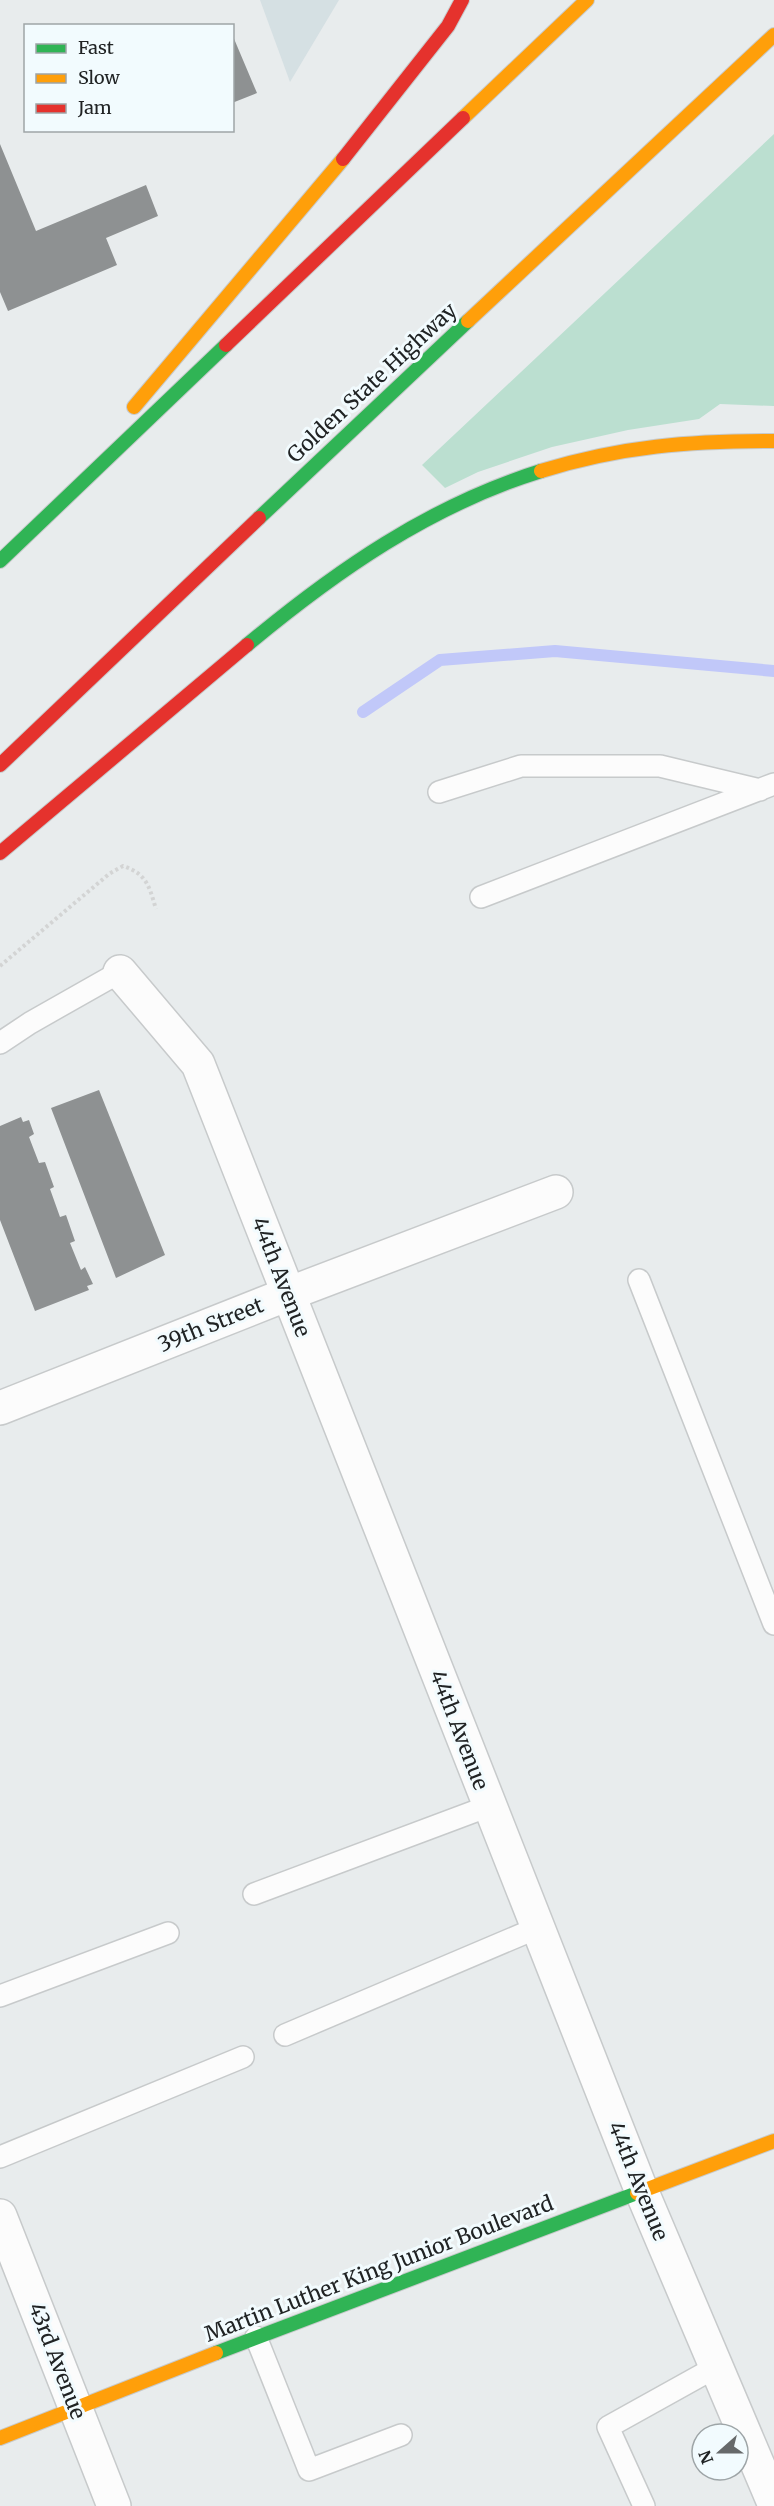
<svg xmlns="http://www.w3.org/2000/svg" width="774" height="2506" font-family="Merriweather,serif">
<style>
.built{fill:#d5e0e3}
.green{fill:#bbdfd0}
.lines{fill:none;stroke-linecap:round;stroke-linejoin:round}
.stream{stroke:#c1c8f9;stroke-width:12}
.building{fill:#8e9192}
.lane-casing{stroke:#c7cacb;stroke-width:24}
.street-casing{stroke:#c7cacb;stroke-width:36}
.fast-casing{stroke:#c7cacb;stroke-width:16}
.slow-casing{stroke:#c7cacb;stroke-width:16}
.jam-casing{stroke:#c7cacb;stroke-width:16}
.path{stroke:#d3d4d4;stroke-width:4;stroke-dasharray:3 3;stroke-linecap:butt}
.lane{stroke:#fcfcfc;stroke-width:21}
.street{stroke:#fcfcfc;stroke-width:33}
.fast{stroke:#30b455;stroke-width:14}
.slow{stroke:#ff9f0a;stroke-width:14}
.jam{stroke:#e5322d;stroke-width:14}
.labels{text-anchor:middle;stroke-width:6;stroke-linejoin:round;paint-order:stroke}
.street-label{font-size:21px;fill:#202324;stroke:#f2fbfe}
</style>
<rect width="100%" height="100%" fill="#e8eced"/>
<!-- built -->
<path class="built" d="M260 0H339L290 82Z"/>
<!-- green -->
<path class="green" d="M774 134V406L720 404 699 419 628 430 552 447 478 472 445 488 422 465Z"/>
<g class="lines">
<!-- stream -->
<path class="stream" d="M363 712 440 660 555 651 774 671"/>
</g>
<!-- building -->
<path class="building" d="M232 34 257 93 232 103Z
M0 144 36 231 146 185 158 216 106 238 117 265 8 311 0 292Z
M99 1090 165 1255 116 1278 51 1108Z
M21 1117 23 1122 29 1120 34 1134 29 1137 39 1163 45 1162 54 1187 50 1189 60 1217 66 1215 75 1241 70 1243 81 1270 85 1267 93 1284 87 1286 89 1290 35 1311 0 1220V1126Z"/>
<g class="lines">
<!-- lane casing -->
<g class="lane-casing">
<path id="lane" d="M439 792 521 766H660L760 790
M481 897 774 784
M0 1043 30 1023 120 972
M639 1280 774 1624
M254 1894 489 1806
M0 1996 168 1933
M285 2035 537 1928
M0 2157 243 2057
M256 2337 309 2470 401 2435
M644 2506 608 2427 716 2367"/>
</g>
<!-- street casing -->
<g class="street-casing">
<path id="street" d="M120 972 198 1064 642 2192 774 2503
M0 1408 288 1294 556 1192
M0 2216 114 2506"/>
</g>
<!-- fast casing -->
<g class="fast-casing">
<path id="fast" d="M259 518 468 321
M0 561 226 345
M247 645C336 571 429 506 541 471
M216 2353 637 2193"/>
</g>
<!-- slow casing -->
<g class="slow-casing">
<path id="slow" d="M463 118 587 0
M468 321 774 35
M134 407 343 159
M541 471C622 446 690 441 774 441
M637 2193 774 2141
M0 2438 216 2353"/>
</g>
<!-- jam casing -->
<g class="jam-casing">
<path id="jam" d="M343 159 448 26 462 0
M226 345 463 118
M0 765 259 518
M0 853 247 645"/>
</g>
<!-- path -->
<path class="path" d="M0 966 109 874 123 866C147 874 149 886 156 909"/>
<!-- lane -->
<use href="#lane" class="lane"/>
<!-- street -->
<use href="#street" class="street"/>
<!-- fast -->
<use href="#fast" class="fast"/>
<!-- slow -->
<use href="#slow" class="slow"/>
<!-- jam -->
<use href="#jam" class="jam"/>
</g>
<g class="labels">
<!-- street labels -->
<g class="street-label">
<text transform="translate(372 383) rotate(-43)" y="7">Golden State Highway</text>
<text transform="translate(281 1277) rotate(69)" y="7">44th Avenue</text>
<text transform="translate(211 1325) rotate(-22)" y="7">39th Street</text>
<text transform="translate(459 1730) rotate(69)" y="7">44th Avenue</text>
<text transform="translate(638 2181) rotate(68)" y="7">44th Avenue</text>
<text transform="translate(379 2269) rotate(-21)" y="7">Martin Luther King Junior Boulevard</text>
<text transform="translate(57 2361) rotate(69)" y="7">43rd Avenue</text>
</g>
</g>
<!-- legend -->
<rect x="24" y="24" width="210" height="108" fill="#f2fbfe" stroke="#9ea5a7" stroke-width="1.5"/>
<rect x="36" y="44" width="30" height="9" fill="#30b455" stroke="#9ea5a7" stroke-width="1.5"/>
<text x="78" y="54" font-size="18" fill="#202324">Fast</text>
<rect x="36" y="74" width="30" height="9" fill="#ff9f0a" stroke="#9ea5a7" stroke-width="1.5"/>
<text x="78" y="84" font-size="18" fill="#202324">Slow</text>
<rect x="36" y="104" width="30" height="9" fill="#e5322d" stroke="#9ea5a7" stroke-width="1.5"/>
<text x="78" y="114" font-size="18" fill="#202324">Jam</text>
<!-- north arrow -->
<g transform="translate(720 2452) rotate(249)"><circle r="28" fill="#f2fbfe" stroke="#9ea5a7" stroke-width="1.5"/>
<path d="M0-4.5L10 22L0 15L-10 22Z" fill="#66696a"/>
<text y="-9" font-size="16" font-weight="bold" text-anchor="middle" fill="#202324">N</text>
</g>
</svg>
